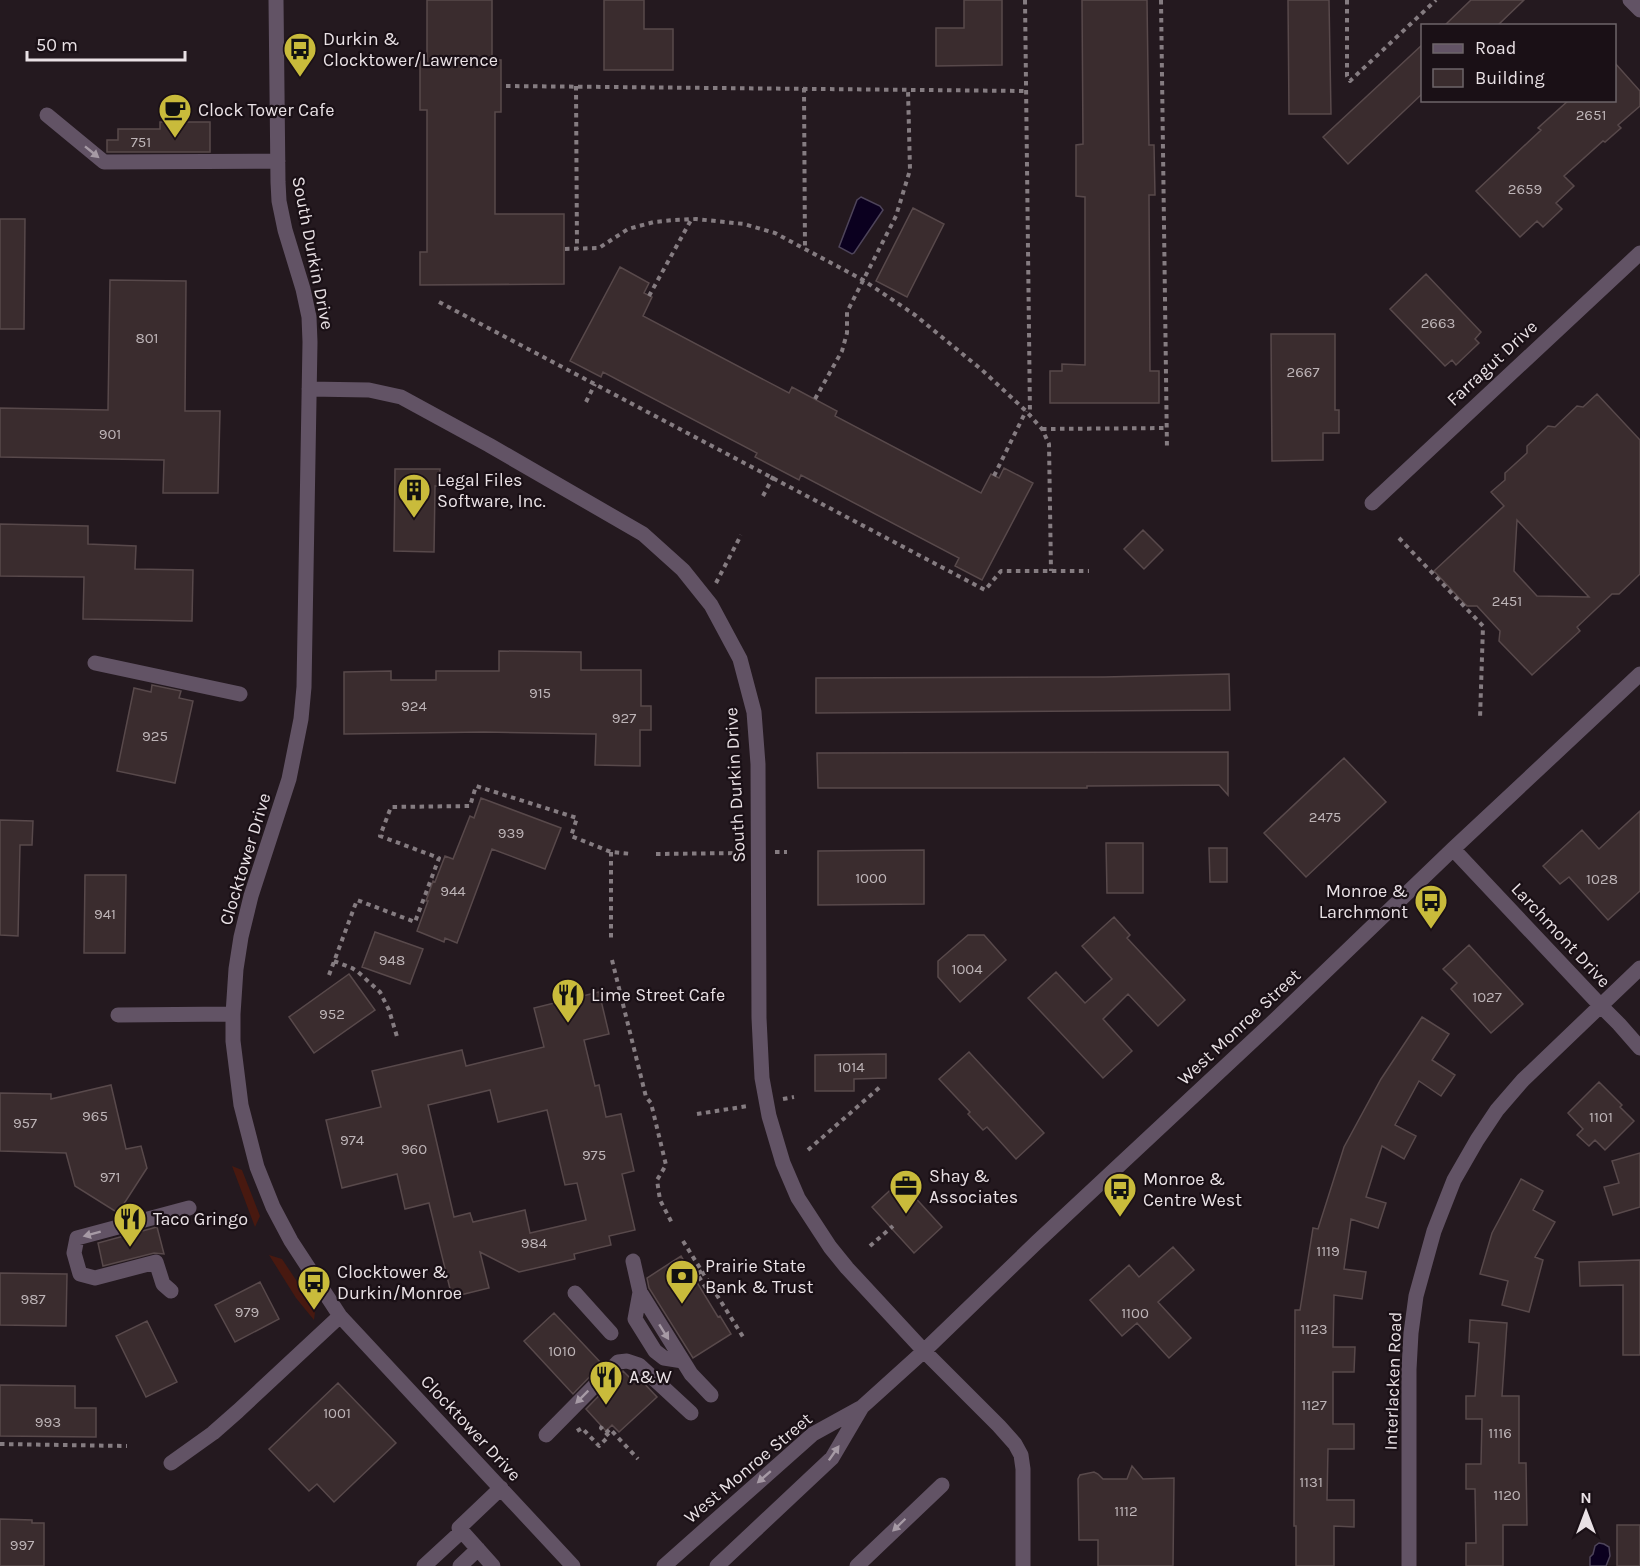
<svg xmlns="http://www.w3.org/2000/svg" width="1640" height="1566" font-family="Karla,sans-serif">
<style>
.green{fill:#481910}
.water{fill:#0b001f;stroke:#4e445a;stroke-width:1.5}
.building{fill:#3a2c2e;stroke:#58494b;stroke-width:1.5;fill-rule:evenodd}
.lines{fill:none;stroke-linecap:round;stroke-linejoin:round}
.path{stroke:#857c81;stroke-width:4;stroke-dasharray:4.5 4.5;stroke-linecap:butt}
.minor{stroke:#625365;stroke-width:15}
.oneway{fill:#a69aa5}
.labels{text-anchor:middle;stroke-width:4.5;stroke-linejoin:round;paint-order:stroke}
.number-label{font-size:15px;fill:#bdb4b7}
.poi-label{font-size:18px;fill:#e9e1e5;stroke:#1a1016;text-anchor:start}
.street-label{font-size:18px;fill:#e9e1e5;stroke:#1a1016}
</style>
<rect width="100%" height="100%" fill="#24191f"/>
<!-- green -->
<path class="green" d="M232 1166 242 1170 260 1216 255 1227Z
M269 1255 282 1259 314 1307 315 1312 314 1320 296 1298Z"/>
<!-- water -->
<path class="water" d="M861 197 880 206 883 210 854 253 852 254 839 247 857 200Z
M1599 1543 1604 1544 1609 1547 1610 1556 1606 1566H1590V1557L1593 1554 1595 1546Z"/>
<!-- building -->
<path class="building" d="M427 0H492V60H501V112H495V214H564V284L420 285V252H427V110H420V61H427Z
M604 0H644V29H673V70H604Z
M964 0H1002V65L936 66V28H964Z
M1082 0H1147L1149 145H1154L1155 195H1149L1150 371H1159V403H1050V371H1062V364L1085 365V197L1076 196V145L1083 144Z
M1288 0H1329L1331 114H1289Z
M1471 0H1524L1497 26H1444Z
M1422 45V94L1348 164 1323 137Z
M1614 62 1640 91V106L1618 125 1621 128 1605 142 1603 141 1564 176 1574 186 1556 203 1562 209 1543 227 1537 221 1520 237 1476 191 1541 130 1538 128 1569 100H1614Z
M160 122H210V152H107V140H118V129H160Z
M913 208 944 224 907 297 876 281Z
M0 219H25L24 329H0Z
M620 267 649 283 644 293 652 297 643 316 789 393 792 387 837 411 835 416 981 493 991 474 999 478 1004 468 1033 483 982 580 955 566 959 558 801 475 799 480 755 457 757 453 603 372 601 377 570 361Z
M1426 274 1481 332 1475 339 1479 343 1456 365 1452 360 1445 366 1390 309Z
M110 280 186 281 185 411H220L218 493H163L164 460 0 457V408L108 410Z
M1271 334H1335V410H1339V433H1323V460L1272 461Z
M1597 394 1640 440V574L1619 594H1612L1577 627 1580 631 1532 675 1499 641 1500 631 1477 606H1467L1434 571 1504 506 1491 492 1505 480V473L1527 453V446L1548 426 1555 427 1577 406 1583 407ZM1517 520 1589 597 1537 596 1514 571Z
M395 469H440L439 486H435L434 552 394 551Z
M0 524 88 526V544L136 546 135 569 193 570 192 621 83 619 84 577 0 576Z
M1143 530 1163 550 1144 569 1124 549Z
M499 651 581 652V670H641V706H651V730H640V766L595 765 596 734 484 732 344 734V672L391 671V680H436V671H499Z
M1229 674 1230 710 816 713V678L1104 677Z
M152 685 181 691 179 698 193 701 175 783 117 771 134 688 151 692Z
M1228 752V795L1219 785 1087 786V788H818L817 753Z
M1344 758 1386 802 1306 877 1264 833Z
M481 798 561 828 545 869 492 849 457 943 445 938 444 942 417 931 428 901H426L433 881 435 882 445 856 453 859 470 816 474 818Z
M1640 811V891L1608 920 1569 877 1560 884 1543 866 1582 830 1599 849Z
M0 820 33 821 32 845H20L18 936 0 935Z
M1106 843H1143V893H1107Z
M1209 848H1227V882H1210Z
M924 850V904L818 905V851Z
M85 875H126L125 953H84Z
M1114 917 1130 935 1127 938 1185 1000 1158 1026 1128 994 1103 1019 1132 1051 1103 1078 1028 998 1056 972 1085 1003 1112 979 1082 946Z
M375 932 423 949 410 984 362 967Z
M968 935H984L1006 960 960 1002 938 977V961Z
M1469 945 1523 1004 1491 1033 1451 989 1457 983 1443 969Z
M349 974 375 1010 314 1053 289 1017Z
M599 992 609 1034 584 1040 595 1086 599 1085 606 1117 621 1114 634 1171 622 1174 635 1230 609 1236 611 1245 574 1254 575 1259 519 1272 480 1252 489 1288 452 1297 429 1203 405 1209 397 1174 342 1188 326 1120 381 1107 372 1071 462 1050 466 1066 544 1047 534 1008ZM490 1090 498 1122 547 1110 565 1185 577 1183 586 1220 530 1233 525 1210 473 1222 470 1213 454 1217 428 1105Z
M1422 1017 1449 1034 1432 1060 1455 1075 1441 1096 1419 1081 1395 1125 1416 1136 1404 1159 1382 1146 1366 1197 1386 1203 1378 1228 1351 1219 1344 1269 1366 1272 1362 1299 1334 1295 1333 1347H1355L1354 1372H1333V1424H1354V1449H1328L1327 1500H1354V1527L1334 1526V1566H1296V1526H1294L1295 1310H1300L1313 1228 1318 1229 1344 1147 1381 1079Z
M969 1052 1044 1133 1016 1159 987 1127 983 1130 968 1114 970 1112 939 1079Z
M886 1054V1078L854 1079V1091H815V1055Z
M1599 1082 1622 1105 1620 1107 1634 1121 1605 1150 1595 1140 1589 1146 1577 1135 1583 1129 1568 1113Z
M111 1085 126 1149 141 1146 147 1168 118 1213 75 1186 66 1153 0 1151V1093L51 1094V1099Z
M1640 1153V1207L1613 1215 1604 1187 1619 1183 1612 1161Z
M1521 1179 1543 1191 1533 1210 1555 1222 1535 1257 1543 1260 1529 1312 1502 1305 1508 1281 1480 1274 1492 1233Z
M900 1181 942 1227 914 1253 872 1207Z
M157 1227 164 1254 154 1253 103 1266 98 1243Z
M1173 1247 1194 1270 1158 1302 1191 1338 1169 1358 1137 1323 1122 1336 1090 1300 1129 1265 1139 1277Z
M681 1256 718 1317 720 1316 731 1334 693 1358 649 1288 647 1278Z
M1640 1260V1355H1623V1285L1580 1286 1579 1262Z
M0 1273 67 1274 66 1326 0 1325Z
M260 1282 279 1319 235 1342 215 1305Z
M554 1313 602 1364 573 1394 524 1341Z
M1470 1320 1507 1323 1502 1396H1519V1463H1526L1527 1525H1503V1566H1466V1543H1476L1475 1489H1466V1464H1481L1482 1419H1466V1396H1475L1479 1343 1469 1342Z
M147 1321 177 1382 146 1397 116 1336Z
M623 1371 633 1381 638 1377 657 1397 619 1432 612 1425 606 1431 586 1409Z
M338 1383 396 1443 334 1502 317 1484 309 1491 269 1449Z
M0 1385 75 1386V1408H96V1437L0 1436Z
M1132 1466 1143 1479 1174 1478 1173 1566H1098V1540H1079L1078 1479 1080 1475 1094 1472 1098 1474 1103 1479H1127Z
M0 1519 32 1520V1523H44V1566H0Z
M1617 1525H1640V1566H1617Z"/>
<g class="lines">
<!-- path -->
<path class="path" d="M1025 0 1030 415
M1161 0 1167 450
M1347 0V76L1350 81 1436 0
M506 86 1026 91
M576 86 577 249
M804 88 805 249
M565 249 599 248 628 229 654 222 674 220 696 219 744 224 775 233 863 280 915 315 982 370 1026 411 1042 429 1049 444 1051 571
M649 296 691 220
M439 302 985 590 1001 571H1089
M815 399 842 351 847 333V312L896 216 910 170 908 90
M586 402 595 384
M1042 429 1167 428
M994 476 1026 411
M763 496 775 473
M1399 538 1483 626 1480 719
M716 583 741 535
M611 852V942
M775 852H787
M656 854 740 853
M612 960 646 1097 651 1103 666 1165 657 1180 660 1200 672 1223
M334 961 352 968 358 972 380 992 389 1010 398 1040
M329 975 357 900 415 922 439 858 380 836 391 807 470 806 476 786 577 818 571 836 611 852 632 854
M783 1099 794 1097
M697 1114 748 1106
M808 1150 880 1087
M683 1241 745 1340
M870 1246 893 1226
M702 1271 697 1274 708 1291
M577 1431 582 1428 599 1446 609 1436 601 1428 602 1426
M606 1433 610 1429 638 1459
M0 1444 127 1446"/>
<!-- minor -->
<path class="minor" d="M276 0 278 182 279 201 285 230 303 289 309 317 310 342 304 687 301 719 289 779 251 896 241 937 236 969 233 1014V1041L241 1105 257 1167 273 1207 291 1241 340 1316 573 1566
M1630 0 1640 10
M47 115 104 162 278 161
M309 389 369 390 401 397 489 445 643 534 683 570 711 605 740 659 754 712 758 764 759 1018 762 1078 769 1116 783 1163 798 1198 830 1247 847 1268 924 1351 999 1426 1015 1444 1021 1455 1023 1469V1566
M1372 503 1640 253
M95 663 240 694
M1453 849 1600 1005 1619 1024 1640 1048
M118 1015 233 1014
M633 1261 640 1292 691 1374 711 1395
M171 1291 163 1284 156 1262 95 1278 80 1274 74 1253 77 1238 189 1208
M640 1292 635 1319 655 1351 664 1358 683 1361
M575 1293 611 1333
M546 1435 618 1362 627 1361 639 1365 691 1413
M171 1463 213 1433 238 1411 340 1316
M424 1566 462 1531
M460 1566 478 1549
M493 1566 459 1528 501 1488
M664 1566 813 1434 862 1407 924 1351 1037 1242 1276 1019 1453 849 1640 674
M717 1566 832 1458 862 1407
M857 1566 942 1485
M1409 1566V1369L1411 1333 1416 1296 1434 1231 1454 1180 1477 1140 1497 1110 1523 1080 1640 968"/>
</g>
<!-- one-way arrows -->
<defs><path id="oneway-solid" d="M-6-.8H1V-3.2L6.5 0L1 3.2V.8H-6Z" transform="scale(1.5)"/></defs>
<g class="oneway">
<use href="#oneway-solid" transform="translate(92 152) rotate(39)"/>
<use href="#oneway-solid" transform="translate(92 1234) rotate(165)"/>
<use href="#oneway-solid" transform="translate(664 1332) rotate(58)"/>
<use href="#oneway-solid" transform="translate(582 1397) rotate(135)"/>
<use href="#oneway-solid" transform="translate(834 1453) rotate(-55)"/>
<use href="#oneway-solid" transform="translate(764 1477) rotate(139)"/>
<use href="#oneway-solid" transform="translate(899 1525) rotate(136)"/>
</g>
<!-- icons -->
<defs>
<g id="bus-pin" transform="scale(1.725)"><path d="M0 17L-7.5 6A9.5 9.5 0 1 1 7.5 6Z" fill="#c9bb3b" stroke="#1a1016"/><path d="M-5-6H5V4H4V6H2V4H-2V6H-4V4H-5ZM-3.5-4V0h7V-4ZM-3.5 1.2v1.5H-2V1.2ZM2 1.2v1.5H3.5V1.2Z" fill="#111"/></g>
<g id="cafe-pin" transform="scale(1.725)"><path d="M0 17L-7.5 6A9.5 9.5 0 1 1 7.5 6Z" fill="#c9bb3b" stroke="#1a1016"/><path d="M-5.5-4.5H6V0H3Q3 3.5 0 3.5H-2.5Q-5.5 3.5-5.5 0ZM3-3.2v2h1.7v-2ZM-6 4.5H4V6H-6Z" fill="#111"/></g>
<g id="building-pin" transform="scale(1.725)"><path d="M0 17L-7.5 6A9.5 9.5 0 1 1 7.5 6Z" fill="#c9bb3b" stroke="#1a1016"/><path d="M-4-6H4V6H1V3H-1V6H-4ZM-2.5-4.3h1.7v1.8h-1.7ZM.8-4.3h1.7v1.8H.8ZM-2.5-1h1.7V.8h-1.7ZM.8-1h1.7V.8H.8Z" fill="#111"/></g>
<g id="restaurant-pin" transform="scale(1.725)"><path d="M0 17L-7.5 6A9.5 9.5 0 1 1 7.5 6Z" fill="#c9bb3b" stroke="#1a1016"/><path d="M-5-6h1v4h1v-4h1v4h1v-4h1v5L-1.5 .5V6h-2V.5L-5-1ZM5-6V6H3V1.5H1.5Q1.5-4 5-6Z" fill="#111"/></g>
<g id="office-pin" transform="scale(1.725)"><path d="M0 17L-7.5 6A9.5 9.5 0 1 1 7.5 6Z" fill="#c9bb3b" stroke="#1a1016"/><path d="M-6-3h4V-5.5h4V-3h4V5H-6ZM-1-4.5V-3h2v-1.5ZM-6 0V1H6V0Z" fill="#111"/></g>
<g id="bank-pin" transform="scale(1.725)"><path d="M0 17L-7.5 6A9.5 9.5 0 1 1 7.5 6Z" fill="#c9bb3b" stroke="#1a1016"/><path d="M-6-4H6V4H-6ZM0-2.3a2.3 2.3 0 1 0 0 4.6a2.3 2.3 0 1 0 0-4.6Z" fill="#111"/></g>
</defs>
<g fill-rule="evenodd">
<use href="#bus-pin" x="300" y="49"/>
<use href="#cafe-pin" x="175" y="110"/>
<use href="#building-pin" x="414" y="490"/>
<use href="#bus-pin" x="1431" y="901"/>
<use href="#restaurant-pin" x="568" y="995"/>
<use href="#office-pin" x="906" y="1186"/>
<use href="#bus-pin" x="1120" y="1189"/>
<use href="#restaurant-pin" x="130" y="1219"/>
<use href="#bank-pin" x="682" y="1276"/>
<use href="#bus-pin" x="314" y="1282"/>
<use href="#restaurant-pin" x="606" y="1377"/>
</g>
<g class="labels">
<!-- number labels -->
<g class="number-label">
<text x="1591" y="120">2651</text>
<text x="141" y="147">751</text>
<text x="1525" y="194">2659</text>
<text x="1438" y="328">2663</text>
<text x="147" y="343">801</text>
<text x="1303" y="377">2667</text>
<text x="110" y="439">901</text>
<text x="1507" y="606">2451</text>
<text x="540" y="698">915</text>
<text x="414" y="711">924</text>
<text x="624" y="723">927</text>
<text x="155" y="741">925</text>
<text x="1325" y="822">2475</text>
<text x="511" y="838">939</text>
<text x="871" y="883">1000</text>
<text x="1602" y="884">1028</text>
<text x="453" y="896">944</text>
<text x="105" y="919">941</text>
<text x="392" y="965">948</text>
<text x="967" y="974">1004</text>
<text x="1487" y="1002">1027</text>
<text x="332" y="1019">952</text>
<text x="851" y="1072">1014</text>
<text x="95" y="1121">965</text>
<text x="1601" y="1122">1101</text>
<text x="25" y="1128">957</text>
<text x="352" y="1145">974</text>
<text x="414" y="1154">960</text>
<text x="594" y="1160">975</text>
<text x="110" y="1182">971</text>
<text x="534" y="1248">984</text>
<text x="1328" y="1256">1119</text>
<text x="33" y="1304">987</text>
<text x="247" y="1317">979</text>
<text x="1135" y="1318">1100</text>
<text x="1314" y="1334">1123</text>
<text x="562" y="1356">1010</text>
<text x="1314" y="1410">1127</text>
<text x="337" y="1418">1001</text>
<text x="48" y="1427">993</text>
<text x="1500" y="1438">1116</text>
<text x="1311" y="1487">1131</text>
<text x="1507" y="1500">1120</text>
<text x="1126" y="1516">1112</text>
<text x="22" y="1550">997</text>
</g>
<!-- poi labels -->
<g class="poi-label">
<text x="323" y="45">Durkin &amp;<tspan x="323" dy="21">Clocktower/Lawrence</tspan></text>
<text x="198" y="116">Clock Tower Cafe</text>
<text x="437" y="486">Legal Files<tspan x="437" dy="21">Software, Inc.</tspan></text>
<text x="1408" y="897" text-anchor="end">Monroe &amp;<tspan x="1408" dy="21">Larchmont</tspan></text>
<text x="591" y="1001">Lime Street Cafe</text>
<text x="929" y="1182">Shay &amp;<tspan x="929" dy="21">Associates</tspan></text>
<text x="1143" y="1185">Monroe &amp;<tspan x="1143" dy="21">Centre West</tspan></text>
<text x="153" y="1225">Taco Gringo</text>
<text x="705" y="1272">Prairie State<tspan x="705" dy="21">Bank &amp; Trust</tspan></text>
<text x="337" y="1278">Clocktower &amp;<tspan x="337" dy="21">Durkin/Monroe</tspan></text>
<text x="629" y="1383">A&amp;W</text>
</g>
<!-- street labels -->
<g class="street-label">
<text transform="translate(313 253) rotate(79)" y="6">South Durkin Drive</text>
<text transform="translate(1492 363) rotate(-43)" y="6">Farragut Drive</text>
<text transform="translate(735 785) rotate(-93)" y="6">South Durkin Drive</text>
<text transform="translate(245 859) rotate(-73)" y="6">Clocktower Drive</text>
<text transform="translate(1561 935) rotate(47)" y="6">Larchmont Drive</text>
<text transform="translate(1239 1027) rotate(-43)" y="6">West Monroe Street</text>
<text transform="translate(1393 1381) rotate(-88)" y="6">Interlacken Road</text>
<text transform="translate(471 1428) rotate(47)" y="6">Clocktower Drive</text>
<text transform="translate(748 1468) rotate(-40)" y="6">West Monroe Street</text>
</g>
</g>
<!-- legend -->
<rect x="1421" y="24" width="195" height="78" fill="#1a1016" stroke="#6d6469" stroke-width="1.5"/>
<rect x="1433" y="44" width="30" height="9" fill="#625365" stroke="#6d6469" stroke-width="1.5"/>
<text x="1475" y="54" font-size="18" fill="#e9e1e5">Road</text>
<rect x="1433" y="69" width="30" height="18" fill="#3a2c2e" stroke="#6d6469" stroke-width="1.5"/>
<text x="1475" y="84" font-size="18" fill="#e9e1e5">Building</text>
<!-- north arrow -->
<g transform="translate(1586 1512)" stroke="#1a1016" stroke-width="4.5" paint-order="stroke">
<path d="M0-4.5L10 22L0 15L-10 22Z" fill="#e9e1e5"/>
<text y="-9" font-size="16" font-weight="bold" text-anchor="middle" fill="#e9e1e5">N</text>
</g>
<!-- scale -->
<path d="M27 51v9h158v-9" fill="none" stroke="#e9e1e5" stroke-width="3"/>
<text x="36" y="51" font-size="18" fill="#e9e1e5" stroke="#1a1016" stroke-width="4.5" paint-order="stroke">50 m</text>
</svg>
